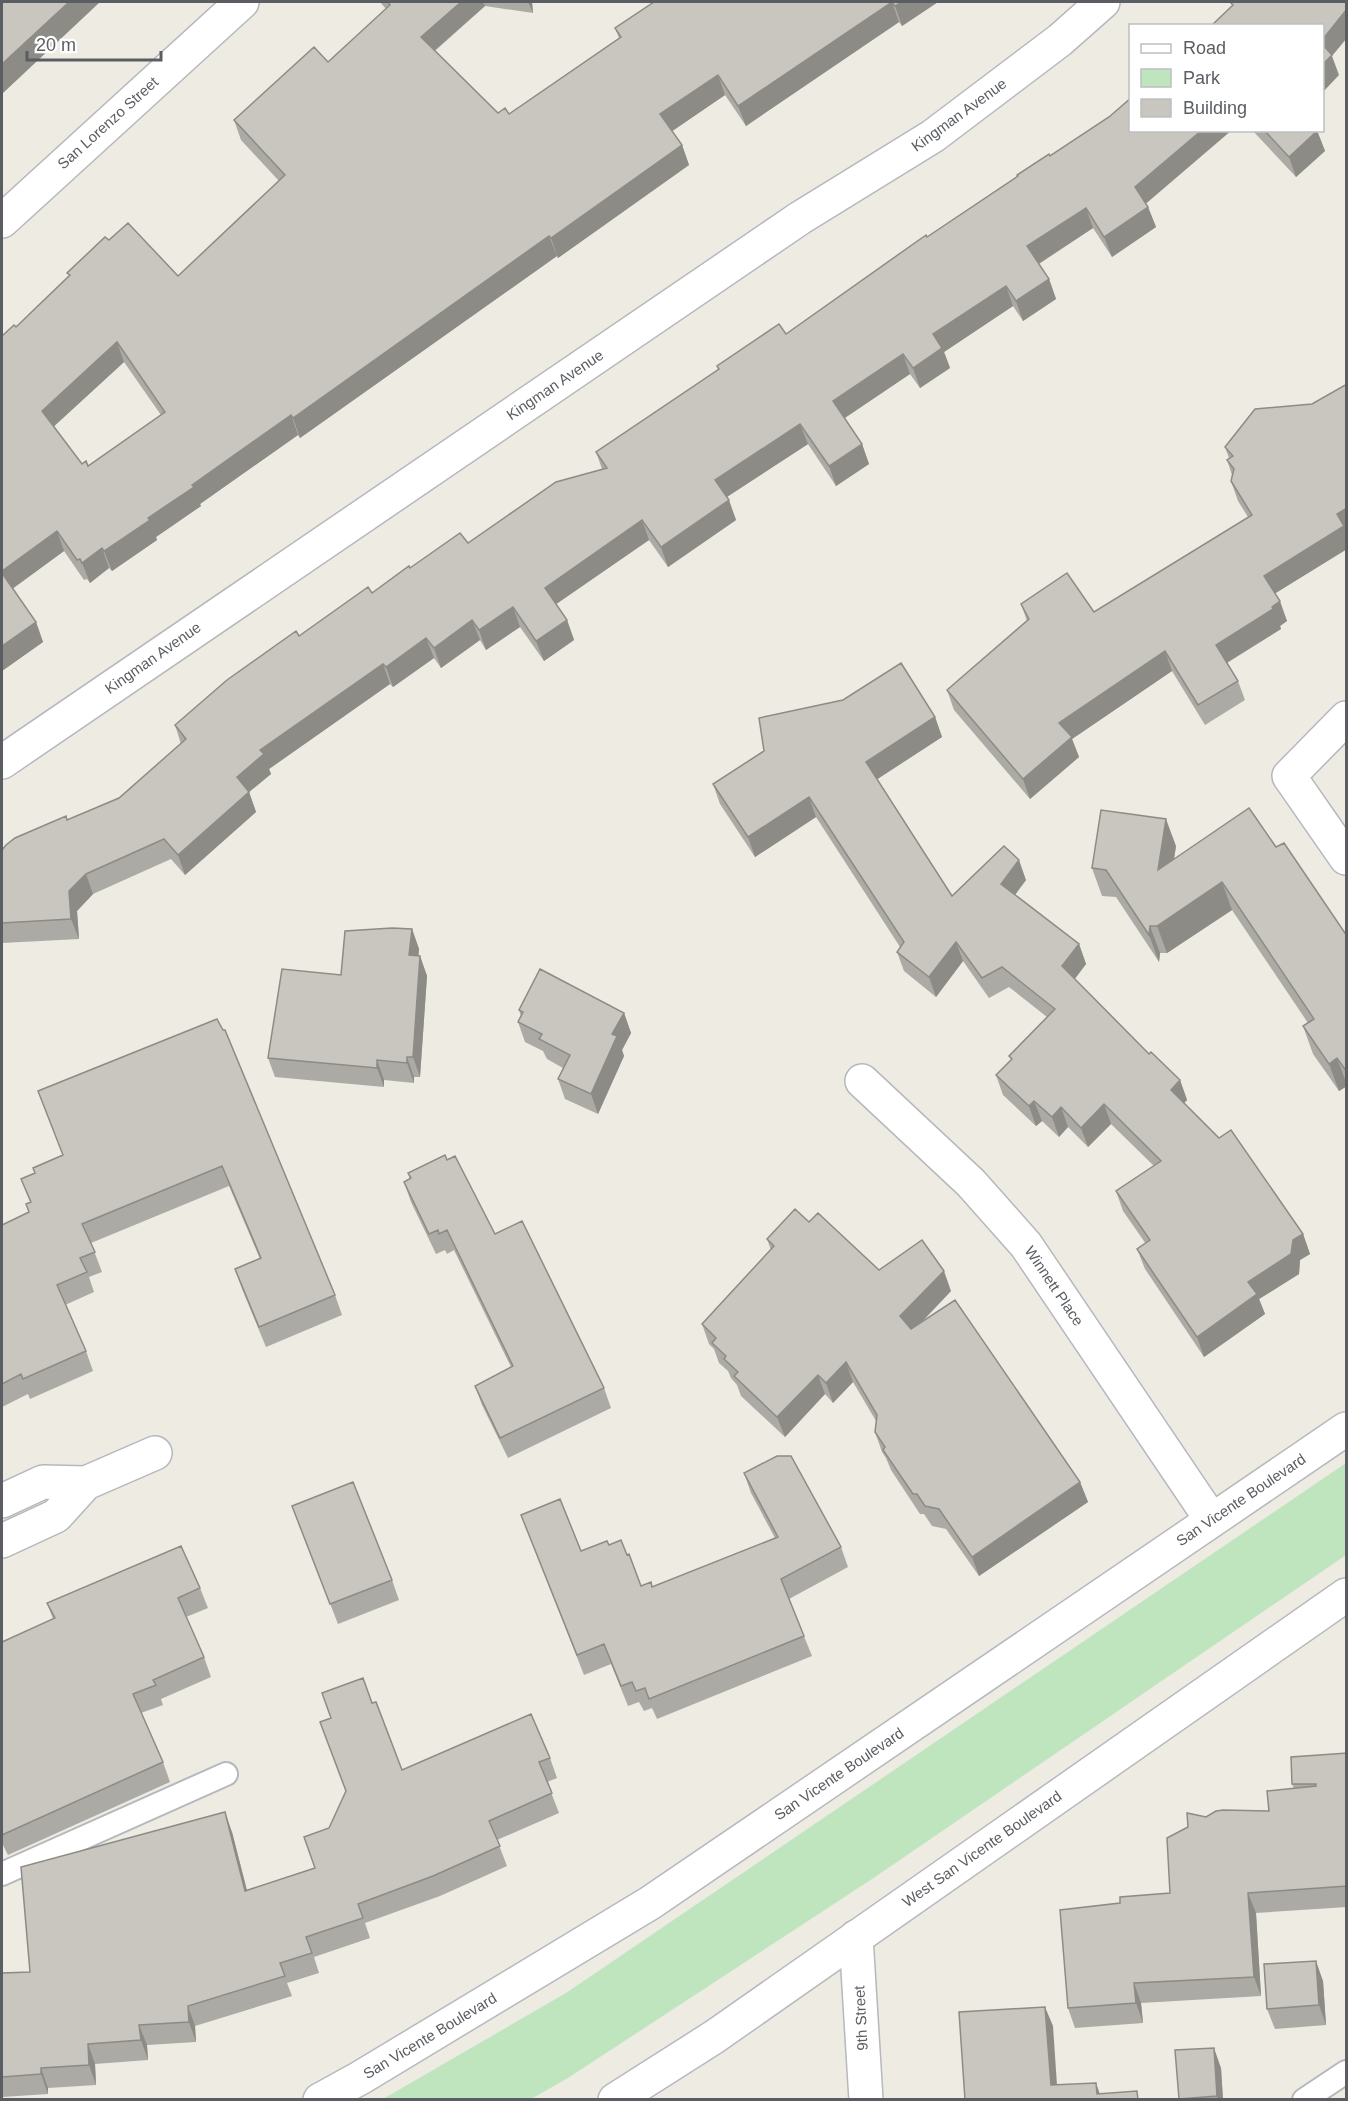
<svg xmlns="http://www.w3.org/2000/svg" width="1348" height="2101" font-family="Arial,sans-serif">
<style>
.green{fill:#bfe5bf}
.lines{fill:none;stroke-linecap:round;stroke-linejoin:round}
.lane-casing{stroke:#b5b8bc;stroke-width:26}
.street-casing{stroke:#b5b8bc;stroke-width:36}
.secondary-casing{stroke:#b6b9be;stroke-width:36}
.lane{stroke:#fff;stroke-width:22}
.street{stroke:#fff;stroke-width:33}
.secondary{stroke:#fff;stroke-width:33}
.wall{fill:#acaaa4;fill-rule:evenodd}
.shaded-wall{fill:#8c8b86}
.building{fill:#c8c6bf;stroke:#8c8b86;stroke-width:1.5;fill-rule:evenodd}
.labels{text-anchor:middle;stroke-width:4.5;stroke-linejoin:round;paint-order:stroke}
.street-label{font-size:15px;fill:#5a5e63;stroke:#fff}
</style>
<rect width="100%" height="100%" fill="#edebe2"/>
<!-- green -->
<path class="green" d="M1346 1463V1555L872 1879 568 2078 531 2099H383L566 1993Z"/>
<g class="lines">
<!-- lane casing -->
<g class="lane-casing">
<path id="lane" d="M2 1874 226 1774
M1304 2100 1346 2072"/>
</g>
<!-- street casing -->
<g class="street-casing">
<path id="street" d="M2 221 242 2
M1346 718 1289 776 1346 858
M2 762 800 218 933 136 1060 40 1103 2
M862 1081 971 1183 1026 1245 1211 1519
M2 1501 43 1482 86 1483 155 1453
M2 1541 56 1516 86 1483
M856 1937 866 2100"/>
</g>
<!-- secondary casing -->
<g class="secondary-casing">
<path id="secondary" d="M320 2100 360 2078 650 1903 1346 1429
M615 2100 714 2037 1346 1595"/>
</g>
<!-- lane -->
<use href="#lane" class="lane"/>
<!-- street -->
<use href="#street" class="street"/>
<!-- secondary -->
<use href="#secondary" class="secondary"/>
</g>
<!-- wall -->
<path class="wall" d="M380 2H532L533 13 485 6 435 51 498 113 509 114 619 38 615 28 654 2H938L902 26 899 22 746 126 725 95 672 131 682 145 689 165 558 258 557 256 300 438 298 435 200 504 201 506 156 537 157 540 112 571 109 568 90 583 87 579 84 580 64 551 12 589 36 622 43 642 2 671V336L16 327 69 276 67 273 109 240 178 276 279 181 241 140 234 120 328 62 386 9ZM124 362 161 415 88 466 82 464 54 426Z
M1252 130H1317L1325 151 1296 177Z
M1050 156 1146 204 1148 207 1156 227 1112 257 1093 228 1039 264 1049 279 1056 299 1023 321 1013 306 944 352 950 368 920 388 910 374 845 418 862 444 869 464 836 486 808 444 727 497 736 520 668 567 649 540 556 604 567 620 574 640 544 661 520 627 486 650 480 640 441 668 434 658 393 687 390 684 269 769 271 774 249 792 256 812 185 875 171 859 93 894 77 911 79 939 2 943V850L67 820 119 798 181 744 175 725 299 636 372 593 410 568 468 543 602 469 596 452 718 370 717 366 786 334 927 237Z
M1225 447 1347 549 1275 593 1287 621 1280 626 1281 629 1227 663 1238 681 1245 700 1205 725 1172 671 1072 739 1079 757 1030 799 954 710 947 690 1027 621 1021 604 1094 612 1248 517 1238 501 1231 481 1232 475 1227 460 1229 458Z
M935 717 942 737 877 779 952 896 1026 880 1015 895 1079 944 1086 964 1075 979 1149 1054 1180 1080 1187 1100 1184 1103 1303 1234 1310 1254 1300 1260 1299 1274 1259 1299 1265 1314 1204 1357 1145 1269 1137 1249 1146 1244 1123 1211 1116 1191 1154 1166 1111 1124 1088 1147 1068 1127 1059 1137 1042 1121 1036 1126 1003 1095 996 1075 1011 1060 1009 1056 1047 1017 1009 987 989 998 963 961 936 997 904 971 897 952 900 947 816 817 755 857 720 804 713 784Z
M1176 846 1174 859 1276 847 1347 936V1086L1339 1091 1313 1054 1303 1026 1308 1023 1232 910 1167 953H1160L1159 962 1116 897 1102 896 1092 868Z
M412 929 419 949 418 956H420L427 976 420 1077H414V1083L384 1080V1087L275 1077 268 1058 341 975Z
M519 1010 624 1013 631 1033 622 1050 624 1056 598 1114 565 1099 558 1079 563 1068 547 1059 543 1051 525 1042 518 1022 521 1016Z
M217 1019 335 1295 342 1315 266 1347 242 1289 235 1269 260 1259 229 1186 91 1243 102 1272 89 1277 94 1292 65 1305 86 1351 93 1371 30 1399 28 1394 2 1407V1225L29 1212 26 1204 30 1202 21 1179 35 1173 62 1155Z
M447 1160 495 1234 604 1388 611 1408 508 1458 482 1405 475 1386 511 1367 454 1250 447 1254 445 1250 436 1254 411 1202 404 1182 410 1179 408 1173Z
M809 1222 879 1270 951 1291 921 1323 1080 1482 1088 1502 979 1576 946 1529 932 1526 924 1514H920L891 1470 886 1458 882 1452 875 1432 876 1421 853 1382 833 1403 825 1394 785 1437 741 1396 737 1385 731 1378 728 1371 719 1363 714 1349 709 1344 702 1324 771 1250 767 1239Z
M744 1473 841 1547 848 1567 789 1599 812 1656 657 1719 652 1708 644 1711 639 1702 628 1706 611 1664 584 1675 521 1515 581 1551 609 1545 627 1555 641 1586 652 1587 775 1538 751 1493Z
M292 1506 392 1580 399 1600 338 1624Z
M200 1588 208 1608 186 1617 204 1657 211 1677 161 1699 163 1705 141 1713 163 1762 170 1782 8 1855 2 1843V1642L53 1619 47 1603Z
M372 1703 402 1770 550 1758 557 1778 547 1782 559 1813 497 1840 507 1866 440 1896 365 1923 370 1938 314 1957 319 1973 287 1983 292 1996 195 2026 196 2042 147 2045 148 2060 95 2064 96 2085 48 2088V2094L2 2097V1973L30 1972 232 1832 247 1890 315 1868 329 1828 346 1792Z
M1347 1753V1907L1256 1913 1261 1996 1141 2003 1143 2023 1075 2028 1068 2008 1120 1903 1170 1893 1188 1827 1206 1817 1269 1811 1294 1788 1292 1784Z
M1323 1981 1326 2025 1275 2029 1267 2009Z
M1221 2068 1223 2100H1179Z"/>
<!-- shaded-wall -->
<path class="shaded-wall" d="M69 2H100L2 94V64Z
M461 2H483L485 6 428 56 421 37Z
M528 2H532L533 13Z
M892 2 899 22 746 126 738 106Z
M902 2H938L902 26 895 6Z
M1347 9V38L1332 56 1339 75 1323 92V39Z
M718 75 725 95 668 134 660 114Z
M1202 130H1232L1142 207 1135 187Z
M1317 131 1325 151 1296 177 1289 157Z
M682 145 689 165 558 258 551 238Z
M1148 207 1156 227 1112 257 1104 237Z
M1086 208 1093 228 1035 266 1027 246Z
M549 236 557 256 300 438 293 418Z
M1049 279 1056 299 1023 321 1016 301Z
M1006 286 1013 306 944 352 950 368 920 388 913 368 933 334Z
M117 342 124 362 50 430 42 411Z
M903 354 910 374 840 421 833 401Z
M291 415 298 435 200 504 201 506 156 537 157 540 112 571 104 551 192 485Z
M800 424 808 444 722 500 715 480Z
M862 444 869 464 836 486 829 466Z
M729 500 736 520 668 567 661 547Z
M1347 508V549L1271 596 1264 576 1337 514Z
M642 520 649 540 552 607 545 588Z
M57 531 64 551 8 592 2 571Z
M102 548 109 568 90 583 82 563Z
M1280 601 1287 621 1280 626 1281 629 1223 665 1216 645Z
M513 607 520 627 486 650 479 630Z
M472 620 480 640 441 668 434 648Z
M567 620 574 640 544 661 536 641Z
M36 622 43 642 2 671V646Z
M426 638 434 658 393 687 386 667Z
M1165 651 1172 671 1072 739 1079 757 1030 799 1023 779 1059 723Z
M383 664 390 684 269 769 271 774 249 792 256 812 185 875 178 855 237 777 260 750Z
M935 717 942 737 873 782 866 762Z
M809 797 816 817 755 857 748 837Z
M1166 819 1176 846 1168 897 1158 870Z
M1019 860 1026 880 1008 904 1001 884Z
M86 874 93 894 77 911 79 939 71 919 69 891Z
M1222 882 1232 910 1167 953 1157 926Z
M1150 926 1160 953 1159 962 1149 935Z
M412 929 419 949 417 975 409 955Z
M956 942 963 961 936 997 929 977Z
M1079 944 1086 964 1069 986 1062 966Z
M420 956 427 976 420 1077 413 1057Z
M624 1013 631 1033 622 1050 624 1056 598 1114 591 1094 612 1034Z
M407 1057 414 1077V1083L407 1063Z
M1337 1058 1347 1085V1086L1339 1091 1329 1064Z
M377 1060 384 1080V1087L377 1068Z
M1180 1080 1187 1100 1178 1109 1171 1090Z
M1034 1101 1042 1121 1036 1126 1029 1106Z
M1104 1104 1111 1124 1088 1147 1081 1128Z
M1061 1107 1068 1127 1059 1137 1052 1117Z
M1303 1234 1310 1254 1300 1260 1299 1274 1259 1299 1265 1314 1204 1357 1197 1337 1248 1282 1293 1240Z
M944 1271 951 1291 908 1336 900 1316Z
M846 1362 853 1382 833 1403 826 1383Z
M818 1375 825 1394 785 1437 777 1417Z
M1080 1482 1088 1502 979 1576 972 1557Z
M225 1812 232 1832 252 1911 245 1891Z
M1248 1893 1256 1913 1261 1996 1254 1977Z
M1316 1961 1323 1981 1326 2025 1319 2005Z
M1134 1983 1141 2003 1143 2023 1136 2003Z
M188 2006 195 2026 196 2042 189 2022Z
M1045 2007 1053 2026 1058 2100 1051 2085Z
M139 2025 147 2045 148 2060 141 2040Z
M88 2044 95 2064 96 2085 89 2065Z
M1214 2048 1221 2068 1223 2100H1218L1217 2096Z
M41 2068 48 2088V2094L41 2074Z
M1096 2083 1102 2100 1097 2094Z"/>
<!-- building -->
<path class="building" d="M2 2H69L2 64Z
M388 2H461L421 37 498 113 505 108 509 114 621 37 615 28 654 2H902L895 6 892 2 738 106 718 75 660 114 682 145 551 238 549 236 293 418 291 415 192 485 194 487 148 518 150 520 104 551 102 548 82 563 80 559 77 560 57 531 2 571V336L14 325 16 327 70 275 67 273 105 237 109 240 128 223 178 276 285 175 234 120 314 47 328 62 390 5ZM117 342 165 412 88 466 86 461 82 464 42 411Z
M1232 2H1347V9L1323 39V26H1211L1233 5 1231 3Z
M1323 45 1332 55 1323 64Z
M1131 98V130H1202L1135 187 1148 207 1104 237 1086 208 1027 246 1049 279 1016 301 1006 286 933 334 942 348 913 368 903 354 833 401 862 444 829 466 800 424 715 480 729 500 661 547 642 520 545 588 567 620 536 641 513 607 479 630 472 620 434 648 426 638 386 667 383 664 260 750 264 754 237 777 249 792 178 855 164 839 86 874 69 891 71 919 2 923V850L6 845 15 838 66 816 67 820 119 798 186 739 175 725 227 680 296 631 299 636 368 587 372 593 409 566 410 568 460 533 468 543 556 482 607 468 596 452 719 369 717 366 779 324 786 334 926 235 927 237 1018 176 1017 175 1049 154 1050 156 1109 117Z
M1264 130H1317V131L1289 157Z
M1347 384V508L1337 514 1344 526 1264 576 1280 601 1272 607 1273 609 1216 645 1238 681 1198 705 1165 651 1059 723 1072 737 1023 779 947 690 1029 619 1021 604 1067 573 1094 612 1252 515 1231 481 1234 469 1227 460 1233 456 1225 447 1255 409 1312 404Z
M2 573 36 622 2 646Z
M901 663 935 717 866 762 952 896 1004 846 1019 860 1001 884 1079 944 1062 966 1149 1054 1151 1052 1180 1080 1171 1090 1219 1138 1231 1130 1303 1234 1293 1240 1291 1254 1248 1282 1257 1294 1197 1337 1137 1249 1150 1240 1116 1191 1161 1161 1104 1104 1081 1128 1061 1107 1052 1117 1034 1101 1029 1106 996 1075 1012 1059 1009 1056 1055 1009 1002 967 982 978 956 942 929 977 897 952 904 942 809 797 748 837 713 784 764 751 759 718 843 700Z
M1249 808 1276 847 1284 843 1347 936V1072L1337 1058 1329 1064 1303 1026 1314 1019 1222 882 1157 926H1150L1149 935 1106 870 1092 868 1101 810 1166 819 1158 870Z
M392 928 412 929 409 955 420 956 413 1057H407V1063L377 1060V1068L268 1058 282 969 341 975 345 931Z
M540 969 624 1013 612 1034 617 1036 591 1094 558 1079 570 1055 539 1039 542 1034 518 1022 523 1012 519 1010Z
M217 1019 223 1030H225L335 1295 259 1327 235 1269 261 1258 222 1166 82 1224 95 1252 80 1258 87 1272 57 1285 86 1351 23 1379 21 1374 2 1384V1225L29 1212 26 1204 31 1202 21 1179 35 1173 33 1168 63 1155 38 1091Z
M445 1155 447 1160 455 1156 495 1234 522 1221 604 1388 500 1438 475 1386 513 1366 447 1230 439 1234 438 1230 429 1234 404 1182 411 1178 408 1173Z
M795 1209 809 1222 818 1213 879 1270 922 1240 944 1271 900 1316 911 1329 955 1300 1080 1482 972 1557 939 1509 925 1506 917 1494H913L883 1450 885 1447 875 1432 877 1415 846 1362 826 1383 818 1375 777 1417 734 1376 738 1372 724 1359 726 1356 712 1343 716 1338 702 1324 774 1246 767 1239Z
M777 1456H791L841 1547 781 1579 804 1636 649 1699 645 1688 636 1691 632 1682 621 1686 604 1644 577 1655 521 1515 560 1499 581 1551 607 1541 609 1545 621 1540 627 1555 629 1554 641 1586 651 1582 652 1587 778 1537 744 1473Z
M353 1482 392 1580 330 1604 292 1506Z
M181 1546 200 1588 178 1598 204 1657 153 1680 156 1685 133 1694 163 1762 2 1835V1642L55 1618 47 1603Z
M363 1678 372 1703 376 1702 402 1770 531 1714 550 1758 539 1762 552 1793 489 1821 500 1846 433 1876 358 1904 363 1918 306 1937 312 1953 280 1963 285 1976 188 2006 189 2022 139 2025 141 2040 88 2044 89 2065 41 2068V2074L2 2077V1973L30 1972 21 1867 225 1812 245 1891 315 1868 304 1837 329 1828 346 1791 320 1722 331 1718 322 1693Z
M1347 1753V1886L1248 1893 1254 1977 1134 1983 1136 2003 1068 2008 1060 1910 1120 1903V1897L1170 1893 1167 1838 1188 1827 1187 1813 1206 1817 1216 1811 1223 1810 1269 1811 1267 1791 1316 1786V1784H1292L1291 1757Z
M1316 1961 1319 2005 1267 2009 1264 1964Z
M1045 2007 1051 2085 1096 2083 1097 2094 1137 2091 1138 2100H965L959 2012Z
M1214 2048 1217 2096 1179 2099 1175 2050Z"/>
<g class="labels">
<!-- street labels -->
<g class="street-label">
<text transform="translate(959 115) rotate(-36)" y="5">Kingman Avenue</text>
<text transform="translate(108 123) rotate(-42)" y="5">San Lorenzo Street</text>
<text transform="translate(555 385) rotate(-34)" y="5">Kingman Avenue</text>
<text transform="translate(153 658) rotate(-35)" y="5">Kingman Avenue</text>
<text transform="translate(1054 1286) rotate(56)" y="5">Winnett Place</text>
<text transform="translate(1241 1500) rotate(-34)" y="5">San Vicente Boulevard</text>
<text transform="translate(839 1774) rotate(-34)" y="5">San Vicente Boulevard</text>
<text transform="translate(982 1849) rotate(-35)" y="5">West San Vicente Boulevard</text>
<text transform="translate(861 2018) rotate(-93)" y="5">9th Street</text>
<text transform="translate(430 2036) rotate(-31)" y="5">San Vicente Boulevard</text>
</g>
</g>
<!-- border -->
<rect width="1348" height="2101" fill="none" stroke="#5a5e63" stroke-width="6"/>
<!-- legend -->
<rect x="1129" y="24" width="195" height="108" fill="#ffffff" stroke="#bdbfc1" stroke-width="1.5"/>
<rect x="1141" y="44" width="30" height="9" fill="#ffffff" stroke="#bdbfc1" stroke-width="1.5"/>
<text x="1183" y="54" font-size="18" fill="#5a5e63">Road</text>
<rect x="1141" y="69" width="30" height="18" fill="#bfe5bf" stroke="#bdbfc1" stroke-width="1.5"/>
<text x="1183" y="84" font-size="18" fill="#5a5e63">Park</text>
<rect x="1141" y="99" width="30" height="18" fill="#c8c6bf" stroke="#bdbfc1" stroke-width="1.5"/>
<text x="1183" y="114" font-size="18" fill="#5a5e63">Building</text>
<!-- scale -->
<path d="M27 51v9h134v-9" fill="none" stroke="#5a5e63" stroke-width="3"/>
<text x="36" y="51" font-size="18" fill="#5a5e63" stroke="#ffffff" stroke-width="4.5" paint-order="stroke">20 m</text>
</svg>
